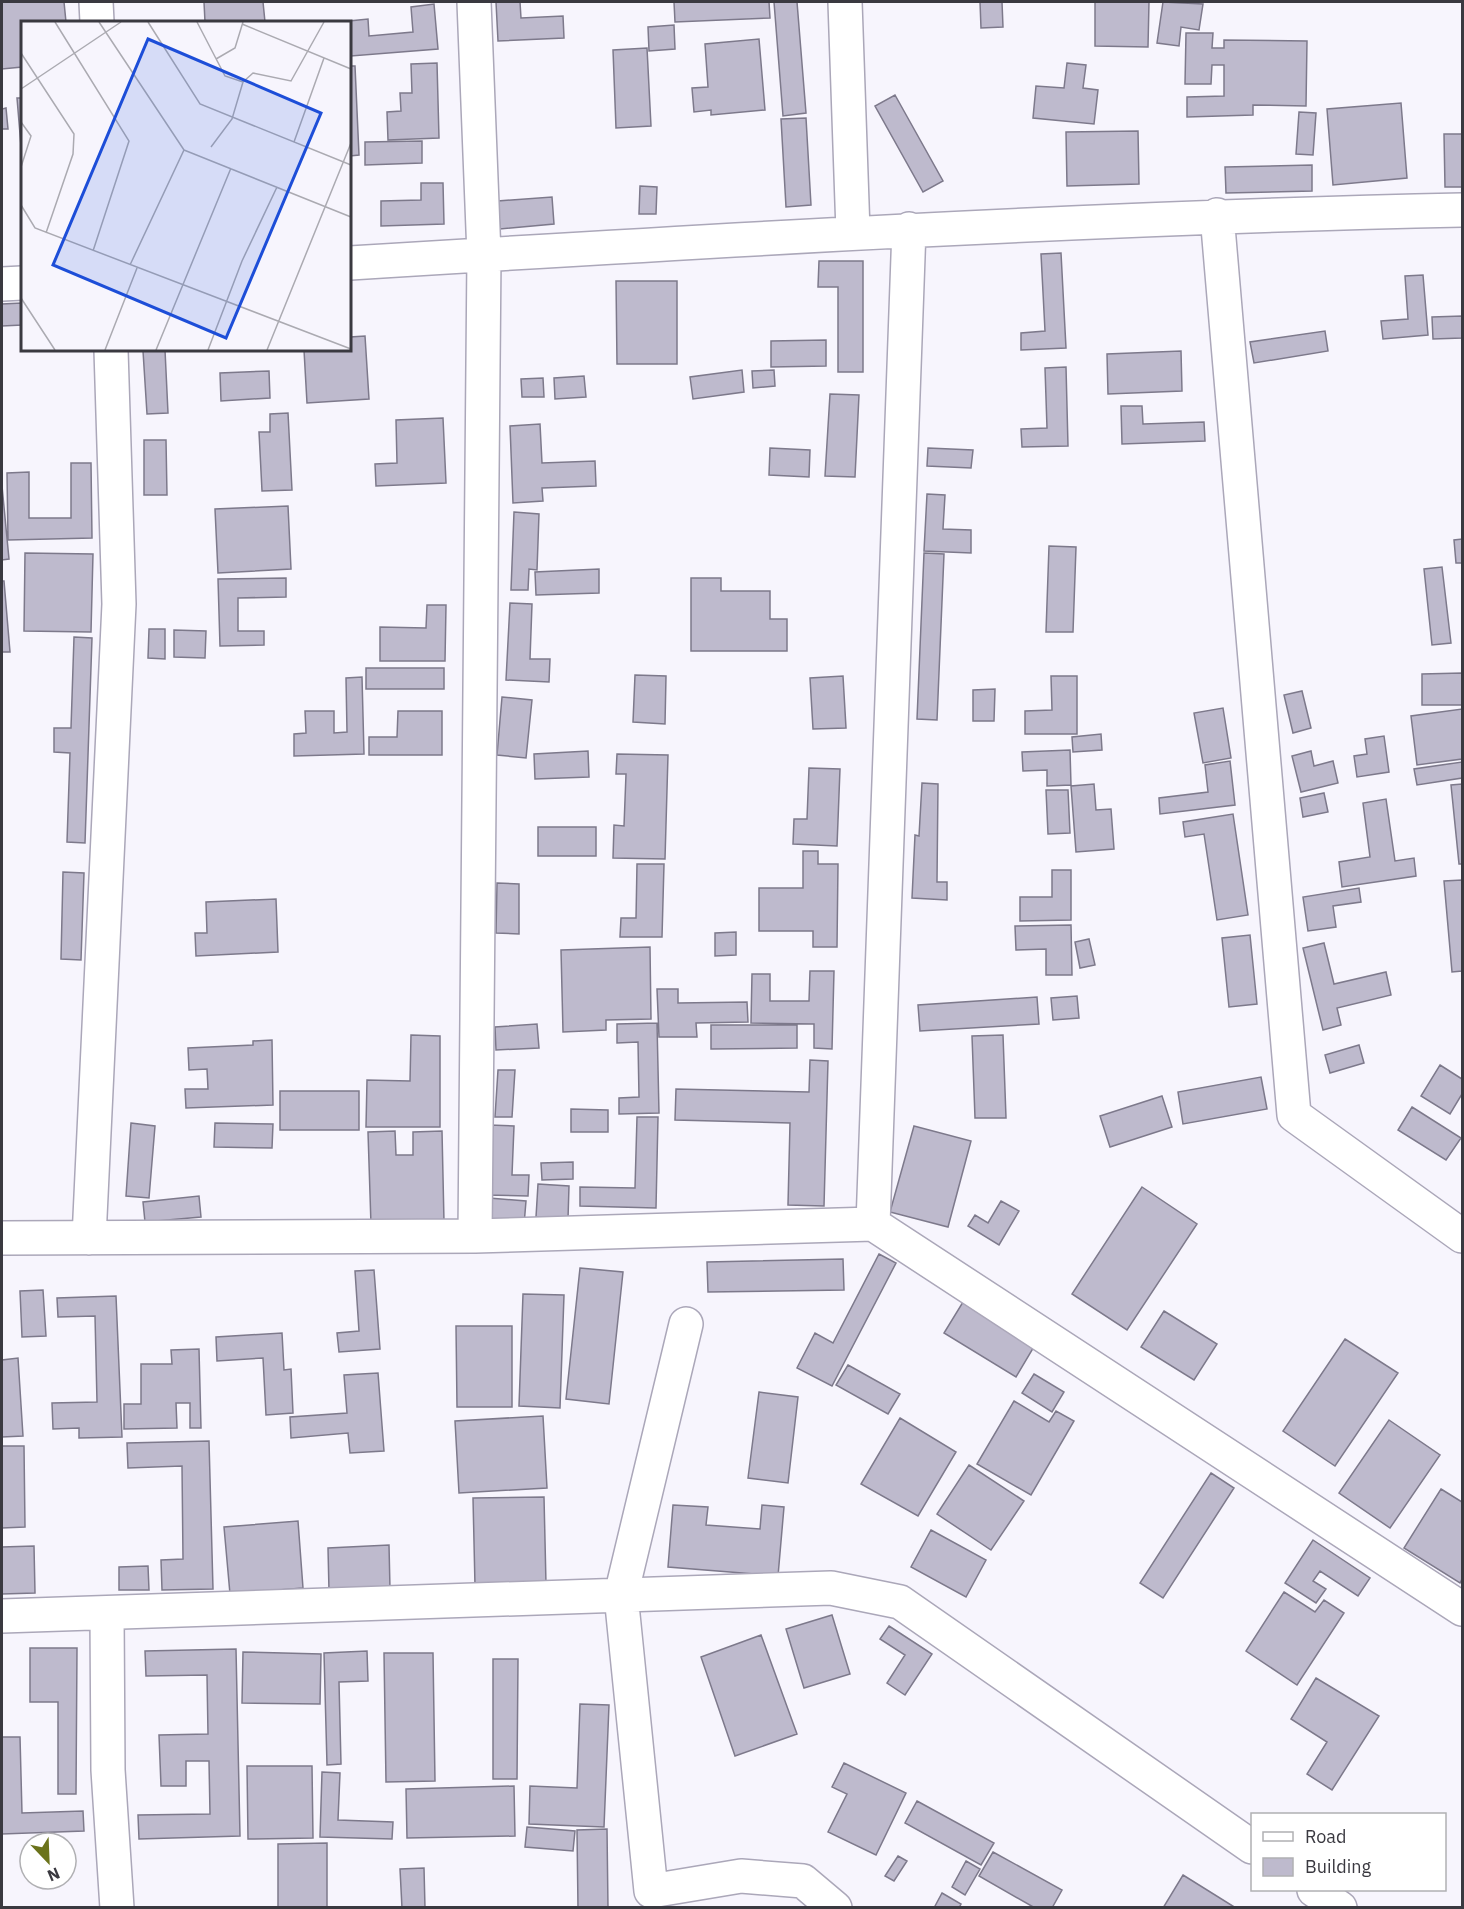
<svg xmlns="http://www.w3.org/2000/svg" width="1464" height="1909" font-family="'IBM Plex Sans',sans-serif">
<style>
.building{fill:#bebacd;stroke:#7d798b;stroke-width:1.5}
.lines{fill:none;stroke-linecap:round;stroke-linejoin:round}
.minor-casing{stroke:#aba7b9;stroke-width:36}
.minor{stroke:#fff;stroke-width:33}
.inset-road{fill:none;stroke:#abaab1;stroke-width:1.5}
.view{fill:#1d4ed8;fill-opacity:0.15;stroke:#1d4ed8;stroke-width:3}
.inset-edge{fill:none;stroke:#3a3940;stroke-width:3}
</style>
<rect width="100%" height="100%" fill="#f7f5fd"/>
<!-- building -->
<path class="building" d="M2 2H64L66 22H22V67L2 69Z
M204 2H263L265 22H205Z
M496 2H520L521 18 563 16 564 38 498 41Z
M674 2H769L770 18 675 22Z
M774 2H797L806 113 783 116Z
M980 2H1002L1003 27 981 28Z
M1095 2H1149L1148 47 1095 46Z
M1163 2 1203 4 1199 30 1181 27 1179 46 1157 43Z
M434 4 438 49 351 56 349 21 368 19 369 36 413 32 411 7Z
M674 25 675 49 649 51 648 27Z
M1186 33H1213L1212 48H1224V40L1307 41 1306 106 1253 105V115L1187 117V97L1224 96V65H1212L1211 84H1185Z
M759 39 765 110 711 115V110L694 112 692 88 708 87 705 44Z
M647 48 651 126 616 128 613 50Z
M437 63 439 138 388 140 387 112 401 111 400 93H412L411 64Z
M1067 63 1086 65 1083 88 1098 90 1094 124 1033 118 1036 86 1064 88Z
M350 66H355L359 155 350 156Z
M895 95 943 181 923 192 875 106Z
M17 98H22V146H21Z
M1401 103 1407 178 1333 185 1327 109Z
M6 108 8 129H2V109Z
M1299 112 1316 113 1313 155 1296 154Z
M806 118 811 205 786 207 781 119Z
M1138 131 1139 184 1067 186 1066 132Z
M1444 134H1462V187H1445Z
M422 141V163L365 165V142Z
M1312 165V191L1226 193 1225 167Z
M421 183H443L444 224 381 226V201L421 200Z
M640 186 657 187 656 214H639Z
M552 197 554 224 500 229 498 201Z
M1061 253 1066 348 1021 350V333L1045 331 1041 254Z
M819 261H863V372H838V287H818Z
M1423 275 1428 335 1383 339 1381 321 1408 319 1405 276Z
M616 281H677V364H617Z
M22 303V325L2 326V304Z
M1462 316V338L1433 339 1432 317Z
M1325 331 1328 351 1254 363 1250 342Z
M365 336 369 399 307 403 304 350H350V337Z
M826 340V366L771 367V341Z
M165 350 168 413 147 414 143 351Z
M1181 351 1182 391 1108 394 1107 354Z
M1066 367 1068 446 1022 447 1021 429 1047 428 1045 368Z
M742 370 744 392 693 399 690 377Z
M774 370 775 386 753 388 752 371Z
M269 371 270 398 221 401 220 373Z
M584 376 586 397 555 399 554 378Z
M543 378 544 397H522L521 379Z
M830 394 859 395 855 477 825 476Z
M1121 406H1142L1143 424 1204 422 1205 441 1122 444Z
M288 413 292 490 262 491 259 432H270V414Z
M443 418 446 483 376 486 375 464 397 463 396 420Z
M540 424 542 463 595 461 596 486 542 488 543 501 513 503 510 426Z
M144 440H166L167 495H144Z
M770 448 810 450 809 477 769 475Z
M928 448 973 450 971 468 927 466Z
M71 463H91L92 538 8 540 7 473 29 472V518H71Z
M2 486 9 559 2 560Z
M927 494 945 495 943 529 971 530V553L924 551Z
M288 506 291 569 218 573 215 509Z
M514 512 539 514 537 570 529 569 528 590H511Z
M1462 539V563H1456L1454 540Z
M1049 546 1076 547 1073 632H1046Z
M25 553 93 554 91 632 24 631Z
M924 553 944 554 937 720 917 719Z
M1442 567 1451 643 1432 645 1424 569Z
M599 569V593L536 595 535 572Z
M286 578V597L238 598V631H264V645L220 646 218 579Z
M691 578H721V591H770V619H787V651H691Z
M2 581H4L10 652H2Z
M510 603 532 604 530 659H550L549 682 506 680Z
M427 605H446L445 661H380V627L426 628Z
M149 629H165V659L148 658Z
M174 630 206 631 205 658 174 657Z
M74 637 92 638 85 843 67 842 70 753 54 752V728H71Z
M366 668H444V689H366Z
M1462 673V705H1422V674Z
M635 675 666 676 665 724 633 722Z
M843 676 846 728 813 729 810 678Z
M1051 676H1077V734H1025V711L1052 710Z
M362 677 364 754 294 756V734L306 733 305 711H334V733L347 732 346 678Z
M995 689 994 721H973V690Z
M1302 691 1311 728 1293 733 1284 695Z
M502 697 532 700 526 758 497 755Z
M1223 708 1231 758 1203 763 1194 713Z
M1462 709V759L1417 765 1411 716Z
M398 711H442V755H369V737H397Z
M1101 734 1102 750 1073 752 1072 737Z
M1384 736 1389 772 1357 777 1354 756 1367 754 1365 739Z
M1070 750 1071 785 1047 786V770L1023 771 1022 752Z
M588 751 589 777 535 779 534 754Z
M1311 751 1314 766 1333 761 1338 783 1301 792 1292 756Z
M617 754 668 755 665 859 613 858 614 825 624 826 626 774H616Z
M1230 761 1235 805 1160 814 1159 798 1208 792 1205 765Z
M1462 762V778L1417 785 1414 769Z
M809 768 840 769 837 846 793 844 794 819H807Z
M922 783 938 784 937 882H947V900L912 898 915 835 919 836Z
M1094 784 1096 810 1111 809 1114 849 1076 852 1071 786Z
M1462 784V864H1459L1451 785Z
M1046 790H1068L1070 833 1048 834Z
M1324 793 1328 812 1303 817 1300 798Z
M1386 799 1395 861 1414 858 1416 876 1342 887 1339 862 1370 857 1363 803Z
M1233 814 1248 915 1217 920 1204 834 1185 837 1183 822Z
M538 827H596V856H538Z
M803 851H818V864H838L837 947H813V931H759V888H803Z
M637 864H664L662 937H620L621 918H636Z
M1052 870H1071V920L1020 921V897H1052Z
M63 872 84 873 81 960 61 959Z
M1462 880V971L1452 972 1444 881Z
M497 883 519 884V934L496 933Z
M1359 888 1361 902 1333 906 1336 927 1308 931 1303 897Z
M276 899 278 952 196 956 195 933H207L206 902Z
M1071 925 1072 975H1046V949L1016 950 1015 926Z
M736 932V955L715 956V933Z
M1250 935 1257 1004 1229 1007 1222 938Z
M1089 939 1095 965 1080 968 1075 942Z
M1324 943 1334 984 1386 972 1391 995 1337 1008 1341 1025 1323 1030 1303 948Z
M650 947 651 1019 606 1020V1030L563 1032 561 950Z
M810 971H834L832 1049 814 1048V1024L751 1023 752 974H770V1001H809Z
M657 989H678V1003L747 1002 748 1022 696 1023 697 1037H659Z
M1077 996 1079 1018 1053 1020 1051 998Z
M1037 997 1039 1024 920 1031 918 1005Z
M657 1023 659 1113 619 1114V1098L639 1097 638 1042 617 1043V1024Z
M537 1024 539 1048 496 1050 495 1027Z
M711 1025H797V1048L711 1049Z
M411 1035 440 1036V1127H366L367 1080 410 1081Z
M1003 1035 1006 1118H975L972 1036Z
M272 1040 273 1105 186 1108 185 1089H208L207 1069 189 1070 188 1048 253 1045V1041Z
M1359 1045 1364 1063 1330 1073 1325 1055Z
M810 1060 828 1061 824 1206 788 1205 790 1123 675 1120 676 1089 809 1092Z
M1440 1065 1462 1079V1094L1450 1114 1421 1096Z
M498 1070H515L512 1117H495Z
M1261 1077 1267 1109 1183 1124 1178 1092Z
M280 1091H359V1130H280Z
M1162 1096 1172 1127 1110 1147 1100 1116Z
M1412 1107 1461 1138 1446 1160 1398 1130Z
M571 1109 608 1110V1132H571Z
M637 1117H658L656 1208 580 1206V1187L635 1188Z
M131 1123 155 1126 149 1198 126 1196Z
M215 1123 273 1124 272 1148 214 1147Z
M489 1125 514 1126 512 1175H529L528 1196 485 1195Z
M914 1126 971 1141 948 1227 890 1212Z
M395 1131 396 1155H413V1132L442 1131 444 1222 371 1225 368 1132Z
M573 1162V1179L542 1180 541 1163Z
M538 1184 569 1186 568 1219 536 1217Z
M1142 1187 1197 1224 1127 1330 1072 1294Z
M199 1196 201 1217 145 1222 143 1202Z
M489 1198 526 1201 524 1225 487 1223Z
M1001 1201 1019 1211 999 1245 968 1226 975 1215 988 1223Z
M879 1254 896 1263 832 1386 797 1368 815 1333 833 1343Z
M843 1259 844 1290 708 1292 707 1262Z
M580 1268 623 1272 609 1404 566 1399Z
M374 1270 380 1349 339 1352 337 1333 359 1331 355 1271Z
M43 1290 46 1336 22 1337 20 1291Z
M523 1294 564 1295 560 1408 519 1406Z
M116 1296 122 1437 79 1438V1428L53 1429 52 1403 97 1402 95 1316 58 1317 57 1298Z
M963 1302 1035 1345 1016 1377 944 1333Z
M1164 1311 1217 1344 1194 1380 1141 1347Z
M456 1326H512V1407H457Z
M282 1333 284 1370 291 1369 293 1413 266 1415 263 1358 217 1361 216 1337Z
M1345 1339 1398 1373 1335 1466 1283 1431Z
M199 1349 201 1428H190V1403H176L177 1428 124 1429V1404H141V1364H172L171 1350Z
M18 1358 23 1436 2 1437V1360Z
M848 1365 900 1394 888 1414 836 1385Z
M378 1373 384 1451 350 1453 348 1433 291 1438 290 1417 347 1413 344 1375Z
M1034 1374 1064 1392 1052 1412 1022 1393Z
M759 1392 798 1397 788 1483 748 1478Z
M1014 1401 1049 1422 1056 1411 1074 1421 1031 1495 977 1464Z
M543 1416 547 1488 459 1493 455 1421Z
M900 1418 956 1452 918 1516 861 1484Z
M1389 1420 1440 1455 1390 1528 1339 1493Z
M209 1441 213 1589 162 1590 161 1560 183 1559 182 1466 128 1468 127 1443Z
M2 1446H24L25 1527 2 1528Z
M969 1465 1024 1501 991 1550 937 1514Z
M1211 1473 1234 1488 1163 1598 1140 1583Z
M1441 1489 1462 1502V1579L1460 1583 1404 1548Z
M544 1497 546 1584 475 1586 473 1498Z
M673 1505 708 1507 706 1525 760 1529 762 1505 784 1507 778 1576 668 1567Z
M298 1521 303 1588 230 1594 224 1527Z
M931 1530 986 1560 966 1597 911 1567Z
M1313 1540 1370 1578 1358 1596 1320 1571 1313 1581 1326 1589 1316 1603 1285 1583Z
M389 1545 390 1589 329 1591 328 1548Z
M34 1546 35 1593 2 1594V1547Z
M148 1566 149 1590H119V1567Z
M1284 1592 1315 1612 1324 1600 1344 1613 1297 1685 1246 1651Z
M832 1615 850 1674 804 1688 786 1629Z
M889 1626 932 1654 905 1695 887 1683 905 1655 880 1639Z
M761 1635 797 1734 735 1756 701 1657Z
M30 1648H77L76 1794H58V1702H30Z
M236 1649 240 1836 139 1839 138 1815 210 1814 209 1761H186V1786H161L159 1735 208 1734 207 1675 146 1676 145 1651Z
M367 1651 368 1681 339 1682 341 1764 327 1765 324 1653Z
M243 1652 321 1654 320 1704 242 1703Z
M384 1653H433L435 1781 386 1782Z
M493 1659H518L517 1779H493Z
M1316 1678 1379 1716 1332 1790 1307 1774 1327 1742 1291 1719Z
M580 1704 609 1705 604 1827 529 1824 530 1786 577 1788Z
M2 1737H20L22 1813 83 1811 84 1831 2 1834Z
M844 1763 906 1793 876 1855 828 1832 847 1794 832 1787Z
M247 1766H312L313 1838 248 1839Z
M322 1772 340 1773 338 1820 393 1822 392 1839 320 1837Z
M514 1786 515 1836 407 1838 406 1789Z
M917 1801 994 1843 981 1865 905 1823Z
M527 1827 575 1831 573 1851 525 1847Z
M607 1829 608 1908H578L577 1830Z
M327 1843V1908H278V1844Z
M993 1852 1062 1890 1052 1908H1035L979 1876Z
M898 1856 907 1861 894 1881 885 1876Z
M966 1861 980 1869 965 1895 952 1887Z
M424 1868 425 1908H402L400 1869Z
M1183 1875 1236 1908H1163Z
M942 1893 961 1904 959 1908H934Z"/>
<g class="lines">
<!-- minor casing -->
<g class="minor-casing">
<path id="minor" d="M96 2 97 22
M474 2 484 255 475 1236
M845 2 853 232
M1217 215 1294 1115 1462 1236
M350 263C720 240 1091 218 1462 210
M2 284 22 283
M873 1224 1462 1609
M2 1238 475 1236 873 1224 909 229
M89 1238 119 604 111 350
M686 1324 621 1595 651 1891 741 1876 803 1881 835 1908
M107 1614 108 1770 117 1908
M2 1616 831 1588 900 1602 1252 1847
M1314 1890 1340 1908"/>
</g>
<!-- minor -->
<use href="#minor" class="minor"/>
</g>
<!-- overview -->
<g transform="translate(21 21)">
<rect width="330" height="330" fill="#f7f5fd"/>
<path class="inset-road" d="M34 1 108 120 72 230M78 1 163 129M127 1 179 83 330 144M176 1 204 55 222 61 211 98 190 126M221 3 330 48M0 32 53 113 52 133 25 212M195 38 214 27 222 1M222 61 232 52 270 60 303 1M0 68 100 1M0 101 10 115 0 146M273 121 303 37M0 184 14 207 330 328M109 244 163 129 330 196M0 277 34 329M84 329 116 247M135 329 210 147M187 329 221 240 256 166M246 329 330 122"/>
<path class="view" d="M127 18 300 92 205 317 32 244Z"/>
<rect width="330" height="330" class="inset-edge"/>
</g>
<!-- border -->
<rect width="1464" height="1909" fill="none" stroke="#3a3940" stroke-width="6"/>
<!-- legend -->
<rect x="1251" y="1813" width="195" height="78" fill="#ffffff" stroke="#b0b0b3" stroke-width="1.5"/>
<rect x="1263" y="1832" width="30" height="9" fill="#ffffff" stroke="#b0b0b3" stroke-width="1.5"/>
<text x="1305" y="1843" font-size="18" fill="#3a3940">Road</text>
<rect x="1263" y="1858" width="30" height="18" fill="#bebacd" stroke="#b0b0b3" stroke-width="1.5"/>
<text x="1305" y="1873" font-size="18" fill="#3a3940">Building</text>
<!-- north arrow -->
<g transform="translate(48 1861) rotate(157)"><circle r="28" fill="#ffffff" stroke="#b0b0b3" stroke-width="1.5"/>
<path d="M0-4.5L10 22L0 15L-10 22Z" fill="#6b731b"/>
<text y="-9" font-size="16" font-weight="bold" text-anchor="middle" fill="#3a3940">N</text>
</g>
</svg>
